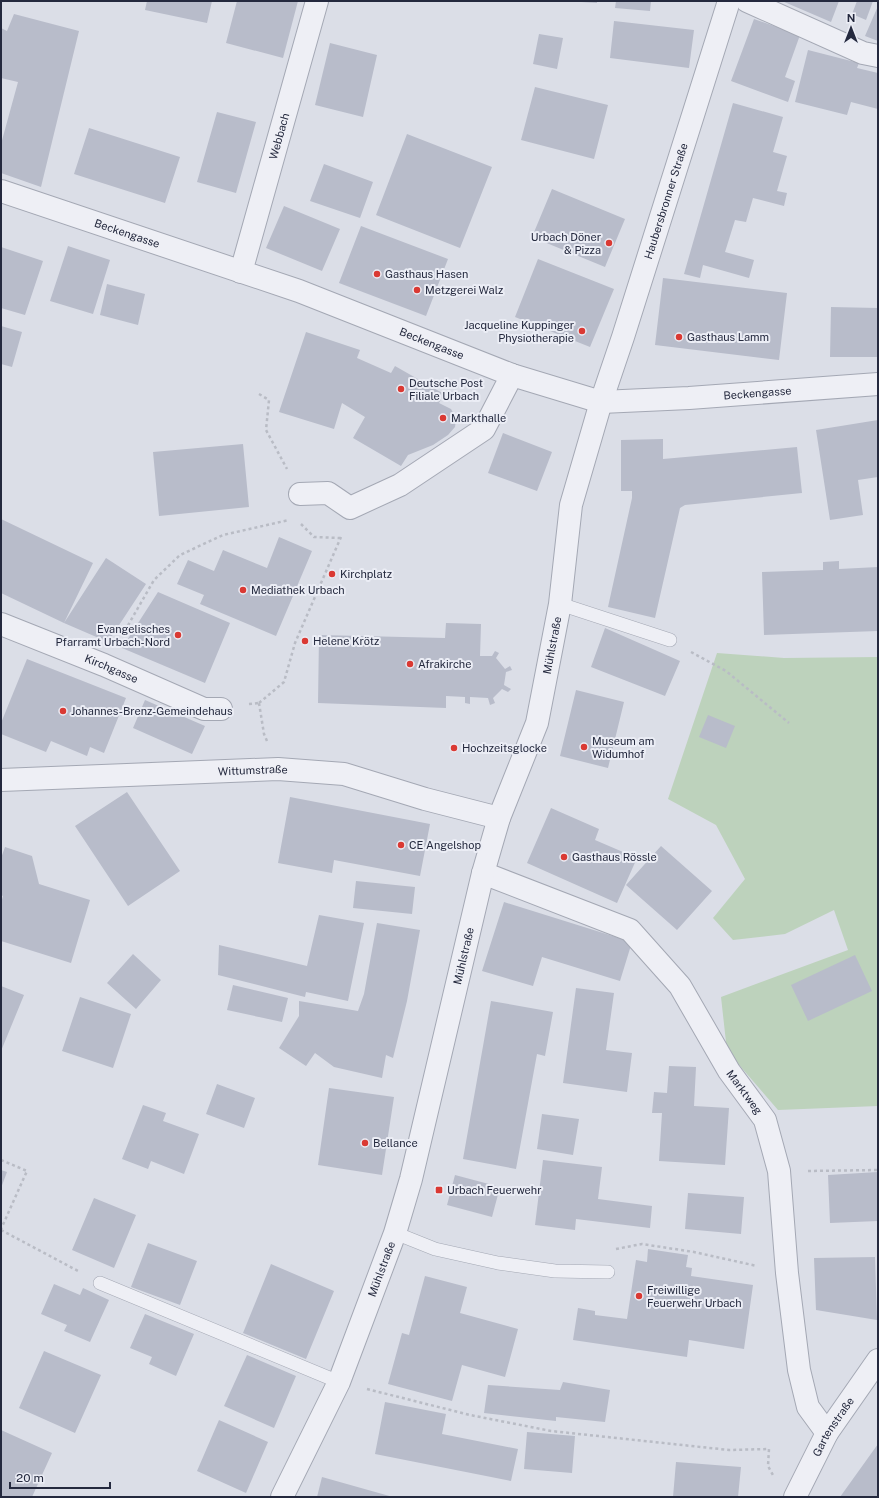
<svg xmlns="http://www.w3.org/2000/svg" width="879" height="1498" font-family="'Public Sans',sans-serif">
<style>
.green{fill:#bdd2bc}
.building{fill:#b8bcca}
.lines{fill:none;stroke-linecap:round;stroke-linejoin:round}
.service-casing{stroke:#a4a8b4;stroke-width:14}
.minor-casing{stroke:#a4a8b4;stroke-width:24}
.tertiary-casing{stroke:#a4a8b4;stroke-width:24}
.path{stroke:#b9bcc5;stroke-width:2.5;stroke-dasharray:3 3;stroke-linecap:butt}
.service{stroke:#eeeff5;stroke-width:13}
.minor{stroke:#eeeff5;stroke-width:22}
.tertiary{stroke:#eeeff5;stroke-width:22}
.poi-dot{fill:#da3933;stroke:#ebedf5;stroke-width:1.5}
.labels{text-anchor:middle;stroke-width:4;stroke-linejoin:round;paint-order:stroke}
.street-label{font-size:11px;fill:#24293e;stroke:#ebedf5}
.poi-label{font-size:11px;fill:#24293e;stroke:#ebedf5;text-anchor:start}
</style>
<rect width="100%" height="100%" fill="#dbdee7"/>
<!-- green -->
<path class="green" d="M717 653 784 658 878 657V1106L778 1110 727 1051 721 997 848 950 834 910 785 934 733 940 713 918 745 879 716 825 668 799Z"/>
<!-- building -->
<path class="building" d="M147 1H212L207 23 145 10Z
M237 1H298L283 58 226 43Z
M581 1H597V3L581 2Z
M616 1H651L650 11 615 8Z
M782 1H839L831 22Z
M857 1H873L866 20 852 14Z
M878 6V41L865 36Z
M14 14 79 31 41 187 1 173V144L18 82 1 78V28L7 31Z
M754 19 800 35 785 77 795 81 788 102 731 81Z
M614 21 694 30 689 68 610 58Z
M539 34 563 38 557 69 533 64Z
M330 43 377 55 363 117 315 105Z
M808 50 859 63 857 68 878 73V109L851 102 847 115 795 102Z
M535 87 608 105 594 159 521 140Z
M733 103 783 117 773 152 787 156 777 191 787 193 784 206 753 198 746 222 735 220 725 252 754 260 749 278 703 265 700 278 684 274Z
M217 112 256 122 236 193 197 182Z
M89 128 180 157 165 203 74 174Z
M407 134 492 167 460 248 376 215Z
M324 164 373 182 360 218 310 201Z
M552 189 625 219 605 267 532 237Z
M284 206 340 229 322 271 266 248Z
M361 226 448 259 426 316 339 283Z
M68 246 110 260 93 314 50 301Z
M1 247 43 261 25 315 1 308Z
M538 259 614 289 590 347 515 317Z
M663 278 787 293 779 360 655 345Z
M107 284 145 294 138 325 100 315Z
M831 307 878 308V357H830Z
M1 326 22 332 12 367 1 364Z
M306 332 360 350 357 358 391 373 395 366 444 394 439 403 451 409 456 418 455 427 448 435 433 445 408 455 401 466 353 438 365 417 342 403 334 429 279 412Z
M878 420V477L858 480 863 515 830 520 816 430Z
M503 433 552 452 537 491 488 473Z
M663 439V459L797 447 802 493 685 505 680 508 655 618 608 607 632 498V491H621V440Z
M243 444 249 507 159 516 153 452Z
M1 519 93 563 64 623 1 593Z
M279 537 312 551 276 636 200 604 204 595 177 584 188 560 214 571 223 550 267 568Z
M106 558 146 584 108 642 64 623Z
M839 561V569L878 567V631L764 635 762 572 823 570V562Z
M158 592 230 623 205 683 122 648Z
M446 623 481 624 480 656H492L495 651 499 653 496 658 505 669 510 666 512 670 506 672 504 685 511 689 508 692 502 689 493 698 495 703 490 705 488 698 470 697V704L465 703V697L446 696V708L318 703 319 635 445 638Z
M605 628 680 661 665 696 591 667Z
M27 659 126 698 104 753 90 747 87 756 51 741 46 752 1 734V723Z
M576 690 624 702 608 768 560 756Z
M145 700 205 726 192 754 133 728Z
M708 715 735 726 726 748 699 737Z
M127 792 180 871 128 906 75 826Z
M290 797 430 824 420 876 334 860 332 873 278 863Z
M551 808 599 829 595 840 637 858 617 903 527 863Z
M661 846 712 891 677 930 626 885Z
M5 847 32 856 39 884 90 900 71 963 1 941V903L3 896 1 895V858Z
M356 881 415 887 412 914 353 908Z
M504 902 632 942 620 981 542 957 533 986 482 971Z
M319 915 364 923 348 1001 306 992 305 997 218 975 219 945 307 966Z
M377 923 420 930 407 1001 393 1058 386 1055 382 1078 334 1067 315 1053 306 1066 279 1048 299 1016V1001L358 1011 364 994Z
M133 954 161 980 136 1009 107 983Z
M855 955 872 991 808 1021 791 985Z
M233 985 288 998 282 1022 227 1010Z
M1 986 24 995 1 1051Z
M576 988 614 993 606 1050 632 1053 627 1092 563 1083Z
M80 997 131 1014 113 1068 62 1051Z
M491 1001 553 1012 545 1056 537 1054 516 1169 463 1159Z
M669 1066 696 1067 694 1106 729 1108 725 1165 659 1161 662 1113H652L654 1092 667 1093Z
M217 1084 255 1098 244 1128 206 1114Z
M329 1088 394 1097 382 1175 318 1165Z
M143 1105 166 1113 163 1121 199 1134 184 1174 151 1161 148 1169 122 1159Z
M542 1114 579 1119 573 1155 537 1149Z
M543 1160 602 1167 598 1199 652 1206 650 1228 576 1219 575 1230 535 1225Z
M1 1170 7 1172 1 1188Z
M878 1172V1221L830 1223 828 1175Z
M455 1175 500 1187 492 1217 447 1205Z
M688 1193 744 1197 741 1234 685 1229Z
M94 1198 136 1215 114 1268 72 1250Z
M148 1243 197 1261 180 1305 131 1287Z
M648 1249 688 1255 686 1267 692 1268 691 1276 753 1285 744 1349 689 1340 687 1357 573 1340 578 1308 595 1311V1315L627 1319 636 1260 647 1262Z
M875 1257 877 1320 816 1310 814 1258Z
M271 1264 334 1291 306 1359 243 1333Z
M425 1276 467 1287 460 1313 518 1329 505 1377 462 1365 452 1401 388 1384 402 1333 409 1335Z
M54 1284 80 1295 83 1288 109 1300 90 1342 64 1331 67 1325 41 1314Z
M145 1314 194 1334 176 1376 149 1364 152 1357 130 1348Z
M44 1351 101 1375 75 1433 19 1408Z
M247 1355 296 1376 274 1428 224 1406Z
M563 1382 610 1390 605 1422 556 1417V1421L484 1413 488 1385 560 1390Z
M385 1402 446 1414 442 1434 518 1449 511 1481 375 1454Z
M219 1420 268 1442 246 1493 197 1471Z
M1 1430 52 1453 32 1497 1 1496Z
M527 1432 575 1436 572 1473 524 1469Z
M878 1444V1497H840Z
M676 1462 741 1467 738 1497H673Z
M322 1477 393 1497H317Z"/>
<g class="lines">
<!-- service casing -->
<g class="service-casing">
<path id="service" d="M560 604 670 640
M395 1233 435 1249 498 1263 555 1271 608 1272
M100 1283 339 1382"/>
</g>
<!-- minor casing -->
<g class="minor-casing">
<g id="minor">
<path d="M747 1 863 53 878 56"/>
<path id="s1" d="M1 191 299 291 512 375 601 402 689 398 878 384"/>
<path id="s2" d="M241 272 317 1"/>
<path d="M300 494 328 493 350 508 400 485 484 429 512 375"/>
<path id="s3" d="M1 624 104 665 204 709H221"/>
<path id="s4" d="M483 873 630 930 680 986 729 1071 765 1120 779 1171 787 1273 799 1370 808 1407 827 1433"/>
<path id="s5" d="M795 1497 827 1433 878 1360"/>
</g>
</g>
<!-- tertiary casing -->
<g class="tertiary-casing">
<g id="tertiary">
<path id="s6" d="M1 780 278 769 344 774 425 799 499 818"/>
<path id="s7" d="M282 1497 339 1382 395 1233 411 1179 483 873 499 818 537 723 560 604 571 505 601 402 623 337 729 1"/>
</g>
</g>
<!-- path -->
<path class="path" d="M259 394 269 400 266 430 287 469
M301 524 314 537 340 538
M119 641 154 580 180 555 223 535 289 520
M691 652 726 671 789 723
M259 703 284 682 295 643 341 537
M259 703 264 734 267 741
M249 704 259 703
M1 1160 27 1171 1 1229
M808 1171 878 1170
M1 1230 80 1272
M616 1249 642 1244 694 1252 757 1266
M367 1389 470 1415 551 1431 729 1450 769 1449 768 1466 774 1477"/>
<!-- service -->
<use href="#service" class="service"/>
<!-- minor -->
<use href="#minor" class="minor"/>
<!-- tertiary -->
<use href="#tertiary" class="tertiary"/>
</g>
<!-- markers -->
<g class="poi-dot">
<circle cx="609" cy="243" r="4"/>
<circle cx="377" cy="274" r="4"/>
<circle cx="417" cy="290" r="4"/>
<circle cx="582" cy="331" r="4"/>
<circle cx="679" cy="337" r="4"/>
<circle cx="401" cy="389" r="4"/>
<circle cx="443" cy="418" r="4"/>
<circle cx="332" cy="574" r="4"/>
<circle cx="243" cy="590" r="4"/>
<circle cx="178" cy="635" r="4"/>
<circle cx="305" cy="641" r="4"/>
<circle cx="410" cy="664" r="4"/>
<circle cx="63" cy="711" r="4"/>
<circle cx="584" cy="747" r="4"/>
<circle cx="454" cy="748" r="4"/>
<circle cx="401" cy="845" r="4"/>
<circle cx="564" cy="857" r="4"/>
<circle cx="365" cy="1143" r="4"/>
<rect x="435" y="1186" width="8" height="8" rx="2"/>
<circle cx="639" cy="1296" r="4"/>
</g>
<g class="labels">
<!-- street labels -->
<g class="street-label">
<text dy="4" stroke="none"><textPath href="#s2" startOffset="141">Webbach</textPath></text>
<text dy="4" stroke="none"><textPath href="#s7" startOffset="1357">Haubersbronner Straße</textPath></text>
<text dy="4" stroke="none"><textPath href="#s1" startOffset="133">Beckengasse</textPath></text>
<text dy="4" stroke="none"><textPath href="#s1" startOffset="457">Beckengasse</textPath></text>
<text dy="4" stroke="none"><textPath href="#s1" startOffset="793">Beckengasse</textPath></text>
<text dy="4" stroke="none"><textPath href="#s7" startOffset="897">Mühlstraße</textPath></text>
<text dy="4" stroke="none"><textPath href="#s3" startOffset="119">Kirchgasse</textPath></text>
<text dy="4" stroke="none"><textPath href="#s6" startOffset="252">Wittumstraße</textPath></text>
<text dy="4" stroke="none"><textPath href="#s7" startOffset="573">Mühlstraße</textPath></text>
<text dy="4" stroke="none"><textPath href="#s4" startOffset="357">Marktweg</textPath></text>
<text dy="4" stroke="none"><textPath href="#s7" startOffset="249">Mühlstraße</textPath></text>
<text dy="4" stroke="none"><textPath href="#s5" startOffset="80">Gartenstraße</textPath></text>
</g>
<!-- poi labels -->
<g class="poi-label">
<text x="601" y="241" text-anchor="end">Urbach Döner<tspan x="601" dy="13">&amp; Pizza</tspan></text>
<text x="385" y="278">Gasthaus Hasen</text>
<text x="425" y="294">Metzgerei Walz</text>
<text x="574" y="329" text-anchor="end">Jacqueline Kuppinger<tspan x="574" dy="13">Physiotherapie</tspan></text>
<text x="687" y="341">Gasthaus Lamm</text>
<text x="409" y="387">Deutsche Post<tspan x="409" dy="13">Filiale Urbach</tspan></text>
<text x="451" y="422">Markthalle</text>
<text x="340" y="578">Kirchplatz</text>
<text x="251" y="594">Mediathek Urbach</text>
<text x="170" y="633" text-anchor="end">Evangelisches<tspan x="170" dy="13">Pfarramt Urbach-Nord</tspan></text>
<text x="313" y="645">Helene Krötz</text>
<text x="418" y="668">Afrakirche</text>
<text x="71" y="715">Johannes-Brenz-Gemeindehaus</text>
<text x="592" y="745">Museum am<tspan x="592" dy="13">Widumhof</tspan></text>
<text x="462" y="752">Hochzeitsglocke</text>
<text x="409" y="849">CE Angelshop</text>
<text x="572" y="861">Gasthaus Rössle</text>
<text x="373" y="1147">Bellance</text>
<text x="447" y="1194">Urbach Feuerwehr</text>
<text x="647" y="1294">Freiwillige<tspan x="647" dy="13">Feuerwehr Urbach</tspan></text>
</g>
</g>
<!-- border -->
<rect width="879" height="1498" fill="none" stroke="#24293e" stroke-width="4"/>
<!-- north arrow -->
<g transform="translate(851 28)" stroke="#ebedf5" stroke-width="3" paint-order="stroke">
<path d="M0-3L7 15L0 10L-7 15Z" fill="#24293e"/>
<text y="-6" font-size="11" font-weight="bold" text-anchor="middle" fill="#24293e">N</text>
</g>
<!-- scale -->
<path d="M10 1482v6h100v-6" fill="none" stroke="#24293e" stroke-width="2"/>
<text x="16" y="1482" font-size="12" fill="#24293e" stroke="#ebedf5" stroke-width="3" paint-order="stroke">20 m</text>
</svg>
